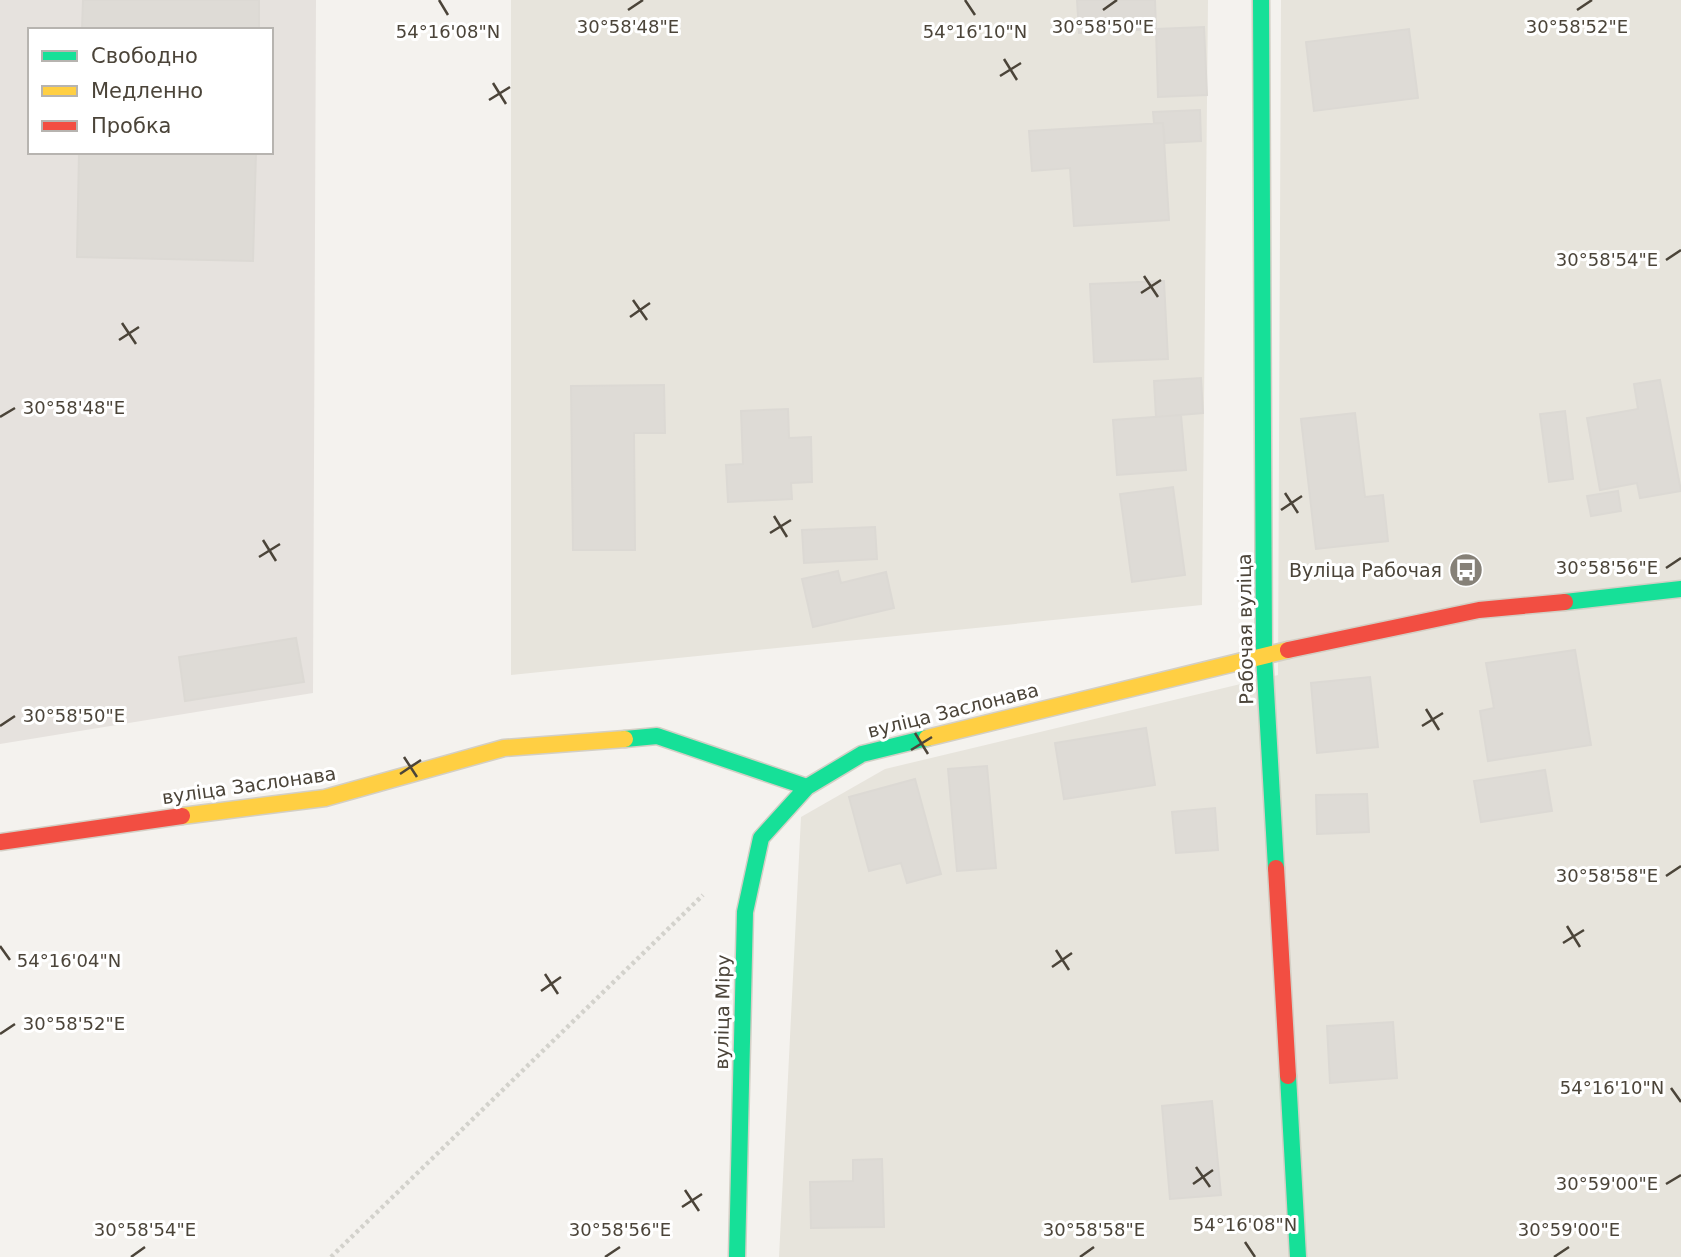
<svg xmlns="http://www.w3.org/2000/svg" width="1681" height="1257" font-family="'DejaVu Sans',sans-serif">
<style>
.residential{fill:#e7e4dc}
.industrial{fill:#e6e2de;fill-rule:evenodd}
.building{fill:#dedbd6;stroke:#dcd9d4;stroke-width:2}
.lines{fill:none;stroke-linecap:round;stroke-linejoin:round}
.fast-casing{stroke:#d3cfc5;stroke-width:19}
.slow-casing{stroke:#d3cfc5;stroke-width:19}
.jam-casing{stroke:#d3cfc5;stroke-width:19}
.path{stroke:#d3d2cc;stroke-width:4.5;stroke-dasharray:3.5 3.5;stroke-linecap:butt}
.fast{stroke:#16e098;stroke-width:16}
.slow{stroke:#ffcf43;stroke-width:16}
.jam{stroke:#f24e42;stroke-width:16}
.ticks{fill:none;stroke:#4b4439;stroke-width:2.5}
.labels{text-anchor:middle;stroke-width:6;stroke-linejoin:round;paint-order:stroke}
.poi-label{font-size:19px;fill:#4b4439;stroke:#fff;text-anchor:end}
.street-label{font-size:19px;fill:#4b4439;stroke:#fff}
.ticks-label{font-size:18px;text-anchor:middle;fill:#4b4439;stroke:#fff;stroke-width:6;stroke-linejoin:round;paint-order:stroke}
</style>
<rect width="100%" height="100%" fill="#f4f2ee"/>
<!-- residential -->
<path class="residential" d="M511 0H1208L1202 605 511 675Z
M1281 0H1681V1257H779L801 817 885 769 1278 675Z"/>
<!-- industrial -->
<path class="industrial" d="M0 0H316L313 693 0 744ZM30 30H271V152H30Z"/>
<!-- building -->
<path class="building" d="M83 0H259V30H82Z
M1077 0H1155L1156 29 1079 33Z
M1204 27 1207 95 1158 97 1156 29Z
M1409 29 1418 98 1314 111 1306 42Z
M1200 110 1201 141 1165 143 1163 123H1154L1153 112Z
M1163 123 1169 220 1074 226 1070 168 1032 171 1029 131Z
M79 152H256L253 261 77 257Z
M1164 281 1168 359 1094 362 1090 284Z
M1201 378 1203 413 1156 417 1154 381Z
M1660 380 1681 491 1640 498 1637 483 1600 490 1587 418 1638 409 1634 384Z
M664 385 665 433H634L635 550H573L571 386Z
M788 409 789 438 811 437 812 482 791 483 792 499 728 502 726 465 743 464 741 411Z
M1565 411 1573 479 1549 482 1540 414Z
M1355 413 1365 497 1383 495 1388 541 1316 549 1301 419Z
M1181 415 1186 470 1117 475 1113 420Z
M1173 487 1185 575 1132 582 1120 494Z
M1618 491 1621 511 1591 516 1587 496Z
M875 527 877 559 804 563 802 530Z
M838 571 841 583 886 572 894 608 813 627 802 579Z
M296 638 304 682 185 701 179 657Z
M1575 650 1591 745 1488 761 1480 711 1494 708 1486 663Z
M1370 677 1378 747 1317 753 1311 683Z
M1146 728 1155 785 1064 799 1055 743Z
M987 766 996 868 957 871 948 769Z
M1545 770 1552 811 1481 822 1474 781Z
M915 779 941 874 907 883 901 863 869 871 849 797Z
M1367 794 1369 832 1317 834 1316 795Z
M1215 808 1218 850 1176 853 1172 812Z
M1393 1022 1397 1078 1330 1083 1327 1026Z
M1212 1101 1221 1195 1170 1199 1162 1106Z
M882 1159 884 1227 811 1228 810 1182 853 1181V1160Z"/>
<g class="lines">
<!-- fast casing -->
<g class="fast-casing">
<path id="fast" d="M1261 0 1264 655 1276 868
M1565 602 1681 589
M625 739 657 736 807 787
M1288 1076 1298 1257
M737 1257 745 912 761 838 807 787 862 754 927 738"/>
</g>
<!-- slow casing -->
<g class="slow-casing">
<path id="slow" d="M927 738 1288 650
M182 816 325 798 504 748 625 739"/>
</g>
<!-- jam casing -->
<g class="jam-casing">
<path id="jam" d="M1288 650 1479 610 1565 602
M0 842 182 816
M1276 868 1288 1076"/>
</g>
<!-- path -->
<path class="path" d="M331 1257 703 895"/>
<!-- fast -->
<use href="#fast" class="fast"/>
<!-- slow -->
<use href="#slow" class="slow"/>
<!-- jam -->
<use href="#jam" class="jam"/>
</g>
<!-- ticks -->
<path class="ticks" d="M439 0 448 15M965 0 975 15M628 10 643 0M1103 10 1117 0M1577 10 1592 0M1004 59 1017 80M1000 76 1021 63M493 83 506 104M489 100 510 87M1666 260 1681 250M1144 276 1158 297M1141 293 1161 280M633 300 647 320M630 317 650 303M122 323 136 344M119 340 139 327M0 417 15 408M1285 493 1298 513M1281 510 1302 496M774 516 787 537M770 533 791 520M263 540 276 561M259 557 280 544M1666 568 1681 558M1426 709 1439 730M0 726 15 716M1422 726 1443 713M915 733 928 754M911 750 932 737M404 757 417 777M400 774 421 760M1666 876 1681 866M1567 926 1580 947M1563 943 1584 930M0 946 10 960M1056 950 1069 970M1052 967 1072 953M545 974 558 994M541 991 561 977M0 1034 15 1024M1671 1088 1681 1102M1196 1167 1210 1187M1193 1184 1213 1170M1666 1184 1681 1175M685 1190 699 1211M682 1207 702 1194M1245 1242 1255 1257M131 1257 145 1247M605 1257 620 1247M1080 1257 1094 1247M1554 1257 1569 1247"/>
<!-- icons -->
<defs>
<g id="bus-disc" transform="scale(1.75)"><circle r="9.5" fill="#868178" stroke="#fff"/><path d="M-5-6H5V4H4V6H2V4H-2V6H-4V4H-5ZM-3.5-4V0h7V-4ZM-3.5 1.2v1.5H-2V1.2ZM2 1.2v1.5H3.5V1.2Z" fill="#fff"/></g>
</defs>
<g fill-rule="evenodd">
<use href="#bus-disc" x="1466" y="570"/>
</g>
<g class="labels">
<!-- poi labels -->
<g class="poi-label">
<text x="1442" y="577">Вуліца Рабочая</text>
</g>
<!-- street labels -->
<g class="street-label">
<text transform="translate(1245 629) rotate(-91)" y="7">Рабочая вуліца</text>
<text transform="translate(953 710) rotate(-14)" y="7">вуліца Заслонава</text>
<text transform="translate(249 785) rotate(-8)" y="7">вуліца Заслонава</text>
<text transform="translate(722 1012) rotate(-89)" y="7">вуліца Міру</text>
</g>
</g>
<g class="ticks-label">
<text x="628" y="33">30°58'48"E</text>
<text x="1103" y="33">30°58'50"E</text>
<text x="1577" y="33">30°58'52"E</text>
<text x="448" y="38">54°16'08"N</text>
<text x="975" y="38">54°16'10"N</text>
<text x="1607" y="266">30°58'54"E</text>
<text x="74" y="414">30°58'48"E</text>
<text x="1607" y="574">30°58'56"E</text>
<text x="74" y="722">30°58'50"E</text>
<text x="1607" y="882">30°58'58"E</text>
<text x="69" y="967">54°16'04"N</text>
<text x="74" y="1030">30°58'52"E</text>
<text x="1612" y="1094">54°16'10"N</text>
<text x="1607" y="1190">30°59'00"E</text>
<text x="1245" y="1231">54°16'08"N</text>
<text x="145" y="1236">30°58'54"E</text>
<text x="620" y="1236">30°58'56"E</text>
<text x="1094" y="1236">30°58'58"E</text>
<text x="1569" y="1236">30°59'00"E</text>
</g>
<!-- legend -->
<rect x="28" y="28" width="245" height="126" fill="#ffffff" stroke="#b7b4b0" stroke-width="2"/>
<rect x="42" y="51" width="35" height="10" fill="#16e098" stroke="#b7b4b0" stroke-width="2"/>
<text x="91" y="63" font-size="21" fill="#4b4439">Свободно</text>
<rect x="42" y="86" width="35" height="10" fill="#ffcf43" stroke="#b7b4b0" stroke-width="2"/>
<text x="91" y="98" font-size="21" fill="#4b4439">Медленно</text>
<rect x="42" y="121" width="35" height="10" fill="#f24e42" stroke="#b7b4b0" stroke-width="2"/>
<text x="91" y="133" font-size="21" fill="#4b4439">Пробка</text>
</svg>
